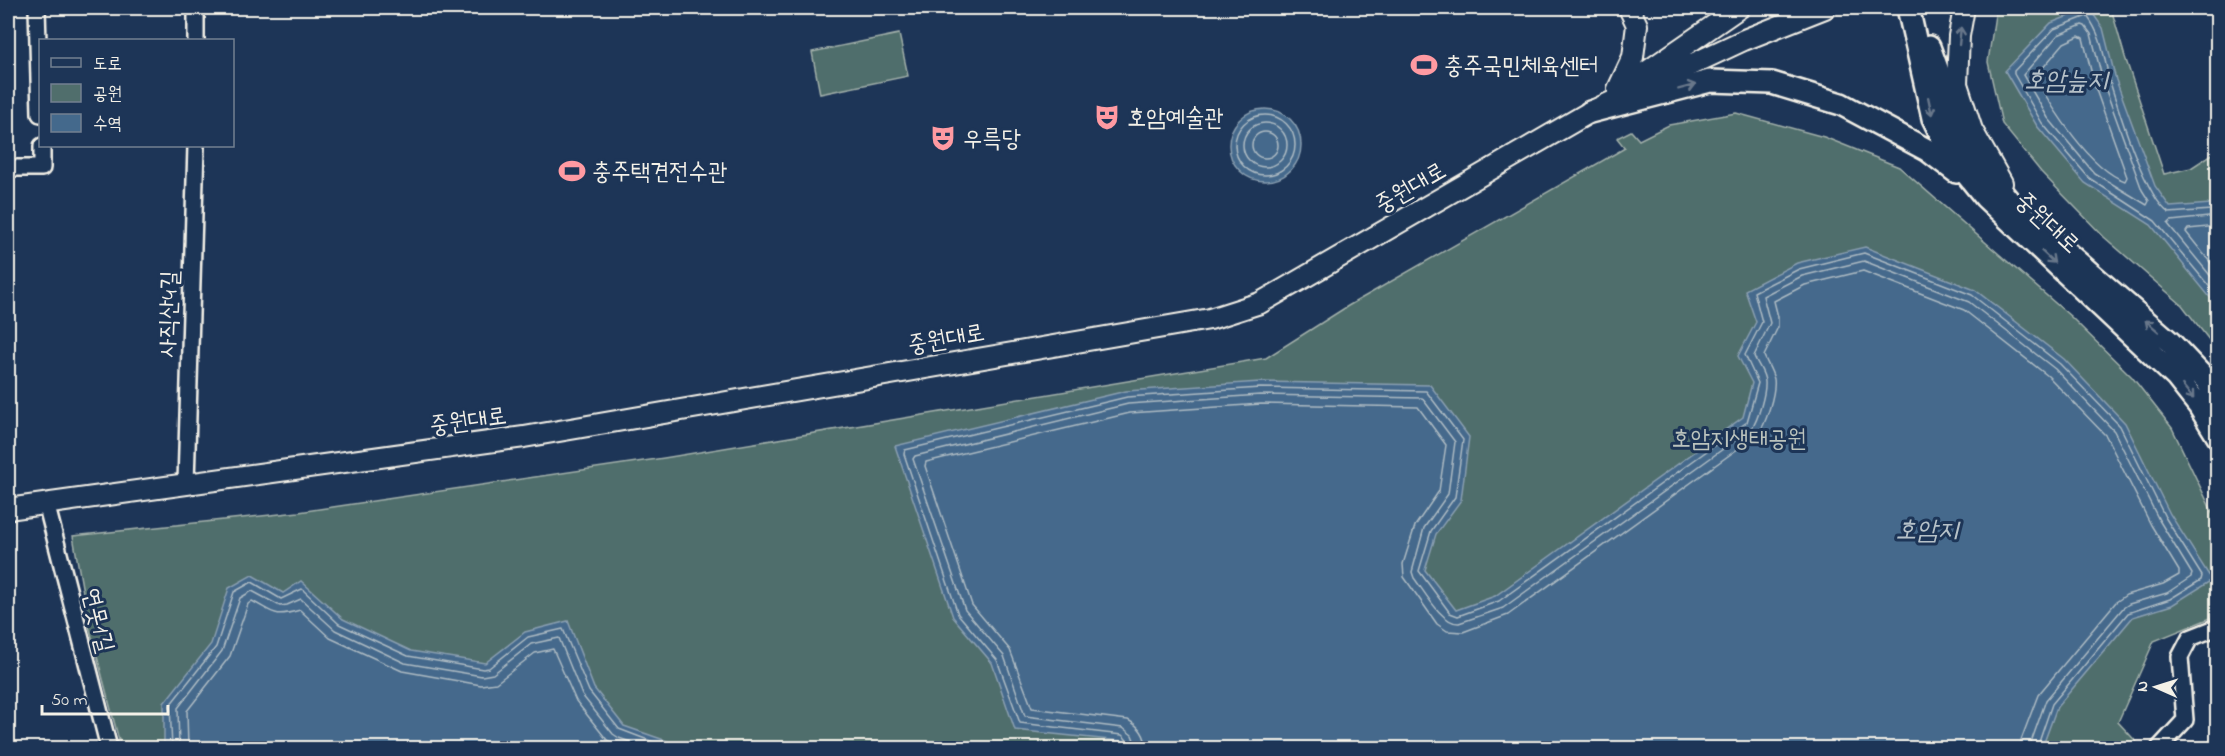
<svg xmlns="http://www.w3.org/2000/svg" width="2225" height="756" font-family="'Indie Flower','Poor Story',sans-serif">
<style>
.green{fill:#506e6c;stroke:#a2b0aa;stroke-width:1.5}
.water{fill:#44698c;stroke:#8a9fb1;stroke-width:1.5}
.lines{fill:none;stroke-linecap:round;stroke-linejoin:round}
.shore{stroke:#aebbc3;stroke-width:1.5}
.minor-casing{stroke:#f4f1e8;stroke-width:20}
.tertiary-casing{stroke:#f4f1e8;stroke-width:24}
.secondary-casing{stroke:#f4f1e8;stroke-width:26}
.minor{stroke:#1d3557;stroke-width:15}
.tertiary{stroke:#1d3557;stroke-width:20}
.secondary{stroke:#1d3557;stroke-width:21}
.oneway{stroke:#68778a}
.labels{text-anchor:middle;stroke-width:6;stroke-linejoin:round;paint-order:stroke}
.poi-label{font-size:24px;fill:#f4f1e8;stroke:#1d3557;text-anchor:start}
.street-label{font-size:24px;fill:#f4f1e8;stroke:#1d3557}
.park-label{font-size:24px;fill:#bbc3bd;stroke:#1d3557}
.water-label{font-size:26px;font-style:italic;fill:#b6c1c8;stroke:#1d3557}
</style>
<rect width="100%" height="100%" fill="#1d3557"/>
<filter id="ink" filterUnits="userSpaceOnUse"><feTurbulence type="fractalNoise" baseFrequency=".0167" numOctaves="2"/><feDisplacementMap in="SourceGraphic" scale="12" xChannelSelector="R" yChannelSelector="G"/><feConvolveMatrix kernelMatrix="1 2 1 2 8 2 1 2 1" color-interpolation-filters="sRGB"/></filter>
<g filter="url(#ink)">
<!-- green -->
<path class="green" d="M1996 8H2111L2125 57 2164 174 2191 168 2217 151V350L2182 305 2104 237 2041 172 2002 124 1988 62Z
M899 34 908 76 820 94 812 52Z
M1736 113 1824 137 1899 167 2070 316 2132 377 2172 428 2217 522 2218 615 2154 641 2118 722 2142 748H121L89 626 73 536 299 512 664 458 1266 358 1348 306 1625 148 1617 138 1631 131 1639 140 1669 125Z"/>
<!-- water -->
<path class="water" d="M2089 8 2103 28 2116 80 2155 186 2170 207 2211 204 2217 198V306L2151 225 2085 183 2037 126 2005 71 2051 23Z
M1229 145a36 36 0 1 1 72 0a36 36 0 1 1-72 0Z
M1865 247 1975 290 2064 359 2125 423 2170 514 2212 580 2172 605 2133 617 2057 707 2042 748H1125L1120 741 1015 730 992 663 953 617 895 446 1126 391 1260 382 1430 385 1469 437 1461 500 1436 534 1425 570 1456 610 1495 596 1743 417 1752 383 1738 356 1756 322 1745 290 1797 263Z
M252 575 283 593 301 581 343 619 411 651 485 663 525 632 568 621 594 688 624 726 687 748H167L164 744V703L211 644 229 588Z"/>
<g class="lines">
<!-- shore -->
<path class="shore" d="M2082 25 2085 26 2091 34 2104 85 2142 190 2149 201 2147 205 2094 173 2048 118 2023 75 2058 35Z
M2079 36 2083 38 2095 87 2127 177 2125 181C2090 169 2052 108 2035 77L2064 43Z
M1235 145a30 30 0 1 1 60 0a30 30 0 1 1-60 0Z
M1243 145a22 22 0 1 1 44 0a22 22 0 1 1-44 0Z
M1252 145a13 13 0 1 1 26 0a13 13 0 1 1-26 0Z
M2218 206 2211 210 2169 213C2145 197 2119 111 2110 82 2104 58 2102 35 2087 16L2054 29 2014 71V74L2042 123 2089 178 2155 221 2218 297
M2218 216 2171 221 2168 224 2218 285
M2218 226 2188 229 2186 232 2218 272
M172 748 170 705 216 647 234 592 252 582 281 599 302 589 339 624 408 656 483 669 489 668 528 637 563 629 589 691 619 729 669 748
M179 748 178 708 222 651 240 598 252 591 280 606 287 605 301 599 335 630 405 663 482 676 493 674 531 644 559 638 582 695 613 734 619 738 647 748
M188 748 187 711 230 656 248 604 252 601C275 613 273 618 300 610L330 638 402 671 481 685 496 683 535 653 553 649 576 701 607 740 620 748
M1130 748 1126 739 1122 735 1020 723 997 660 958 614 904 454 905 450 1127 397 1260 388 1426 391 1463 440 1455 497 1431 531 1419 571 1450 613 1458 616 1499 601 1747 422 1758 383 1745 355 1762 322 1754 292 1799 269 1864 253 1972 295 2060 364 2120 426 2165 517 2202 576 2201 580 2170 599 2128 613 2052 704 2037 748
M1137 748 1132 735 1123 728 1025 716 1004 656 965 610 913 459 915 456 1128 404 1260 395 1422 398 1455 442 1448 494 1424 528 1412 572 1414 578C1424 591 1442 624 1459 623L1503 608 1752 428C1758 420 1766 392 1765 382 1765 373 1757 364 1754 356L1770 323 1763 296 1802 276 1864 261 1969 302 2055 369 2114 431 2159 520 2192 574 2191 577 2167 593 2129 604 2123 608 2046 700 2029 748
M1146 748C1146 736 1139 726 1128 720L1032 708 1010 650 972 605 925 466 926 462 1130 413 1261 404 1418 407 1446 445 1439 491 1415 526 1403 564 1404 577 1437 624 1447 631 1463 632 1508 615 1757 435C1766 426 1776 391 1774 379 1772 371 1767 363 1764 356L1778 327V317L1774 301 1805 285 1863 271 1964 310 2048 376 2106 436 2151 525 2179 571V575L2163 584 2126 595 2116 602 2038 695 2021 740 2020 748"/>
<!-- minor casing -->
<g class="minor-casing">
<path id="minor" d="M37 8 40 114
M196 40V8
M8 168H42V146
M186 483 196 146
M46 503 109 748
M2159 748 2185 720 2180 657 2190 638 2218 627"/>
</g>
<!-- tertiary casing -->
<g class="tertiary-casing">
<path id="tertiary" d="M1964 8 1959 36 1957 84 1972 130 2002 183
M1629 84 1739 8
M1618 89 1633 57 1637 25 1629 8
M8 509 524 437 1210 319 1260 303 1590 112 1744 40 1825 8"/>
</g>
<!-- secondary casing -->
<g class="secondary-casing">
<path id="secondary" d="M1908 8 1933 118 1951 155 1985 197 2176 377 2199 406 2218 437
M1929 47 1967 150 2014 207 2170 342 2207 381 2218 401
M1590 112 1710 81 1772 83 1841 104 1927 150 1956 172"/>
</g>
<!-- minor -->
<use href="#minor" class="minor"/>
<!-- tertiary -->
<use href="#tertiary" class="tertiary"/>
<!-- secondary -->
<use href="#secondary" class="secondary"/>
</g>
<!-- one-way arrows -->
<defs><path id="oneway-shaft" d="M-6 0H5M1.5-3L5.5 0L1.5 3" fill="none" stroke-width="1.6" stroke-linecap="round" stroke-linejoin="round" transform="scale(1.5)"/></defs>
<g class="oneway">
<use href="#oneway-shaft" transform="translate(1960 36) rotate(-84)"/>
<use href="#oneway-shaft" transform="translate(1687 87) rotate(-15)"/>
<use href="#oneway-shaft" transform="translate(1930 106) rotate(78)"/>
<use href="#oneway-shaft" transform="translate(2048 257) rotate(43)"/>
<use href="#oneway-shaft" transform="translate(2152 326) rotate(-139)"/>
<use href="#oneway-shaft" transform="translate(2188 392) rotate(51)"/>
</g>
</g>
<!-- icons -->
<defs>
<g id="stadium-bare" transform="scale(2.07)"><path d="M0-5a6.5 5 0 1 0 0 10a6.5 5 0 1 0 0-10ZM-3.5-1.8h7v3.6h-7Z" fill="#ff9aa2" stroke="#1d3557" stroke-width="2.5" paint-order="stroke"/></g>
<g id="theatre-bare" transform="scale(2.07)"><path d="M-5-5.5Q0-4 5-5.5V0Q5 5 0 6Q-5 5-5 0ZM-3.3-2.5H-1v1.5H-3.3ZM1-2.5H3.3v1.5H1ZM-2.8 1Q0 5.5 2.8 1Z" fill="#ff9aa2" stroke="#1d3557" stroke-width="2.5" paint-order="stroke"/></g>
</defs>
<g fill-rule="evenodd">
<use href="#stadium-bare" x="1424" y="65"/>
<use href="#theatre-bare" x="1107" y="117"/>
<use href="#theatre-bare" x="943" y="138"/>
<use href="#stadium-bare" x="572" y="171"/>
</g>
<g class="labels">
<!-- poi labels -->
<g class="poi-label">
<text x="1444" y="73">충주국민체육센터</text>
<text x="1127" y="125">호암예술관</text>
<text x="963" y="146">우륵당</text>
<text x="592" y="179">충주택견전수관</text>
</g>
<!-- street labels -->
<g class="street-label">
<text transform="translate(1410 187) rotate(-30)" y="8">중원대로</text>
<text transform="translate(2048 222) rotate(43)" y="8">중원대로</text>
<text transform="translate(168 314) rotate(-88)" y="8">사직산4길</text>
<text transform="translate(946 338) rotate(-10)" y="8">중원대로</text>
<text transform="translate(468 420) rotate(-8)" y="8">중원대로</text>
<text transform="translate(99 620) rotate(76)" y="8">연못1길</text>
</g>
<!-- park labels -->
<g class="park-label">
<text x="1739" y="446">호암지생태공원</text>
</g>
<!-- water labels -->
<g class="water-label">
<text x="2066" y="88">호암늪지</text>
<text x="1927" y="538">호암지</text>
</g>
</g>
<!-- margin -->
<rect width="2225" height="756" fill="none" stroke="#1d3557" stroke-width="30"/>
<rect x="15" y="15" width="2195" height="726" fill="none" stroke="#f4f1e8" stroke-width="2" filter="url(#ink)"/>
<!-- legend -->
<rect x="39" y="39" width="195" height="108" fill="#1d3557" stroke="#738091" stroke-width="1.5"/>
<rect x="51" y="58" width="30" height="9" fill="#1d3557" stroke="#738091" stroke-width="1.5"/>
<text x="93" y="69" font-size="18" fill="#f4f1e8">도로</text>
<rect x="51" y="84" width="30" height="18" fill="#506e6c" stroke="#738091" stroke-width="1.5"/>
<text x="93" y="99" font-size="18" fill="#f4f1e8">공원</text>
<rect x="51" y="114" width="30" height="18" fill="#44698c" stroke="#738091" stroke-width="1.5"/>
<text x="93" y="129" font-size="18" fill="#f4f1e8">수역</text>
<!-- north arrow -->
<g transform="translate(2156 687) rotate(273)" stroke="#1d3557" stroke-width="4.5" paint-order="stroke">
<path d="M0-4.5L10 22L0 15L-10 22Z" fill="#f4f1e8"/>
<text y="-9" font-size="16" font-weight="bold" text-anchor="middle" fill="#f4f1e8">N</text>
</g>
<!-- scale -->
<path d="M42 705v9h126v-9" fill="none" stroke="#f4f1e8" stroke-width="3"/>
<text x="51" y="705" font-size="18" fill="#f4f1e8" stroke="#1d3557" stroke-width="4.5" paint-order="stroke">50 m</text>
</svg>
